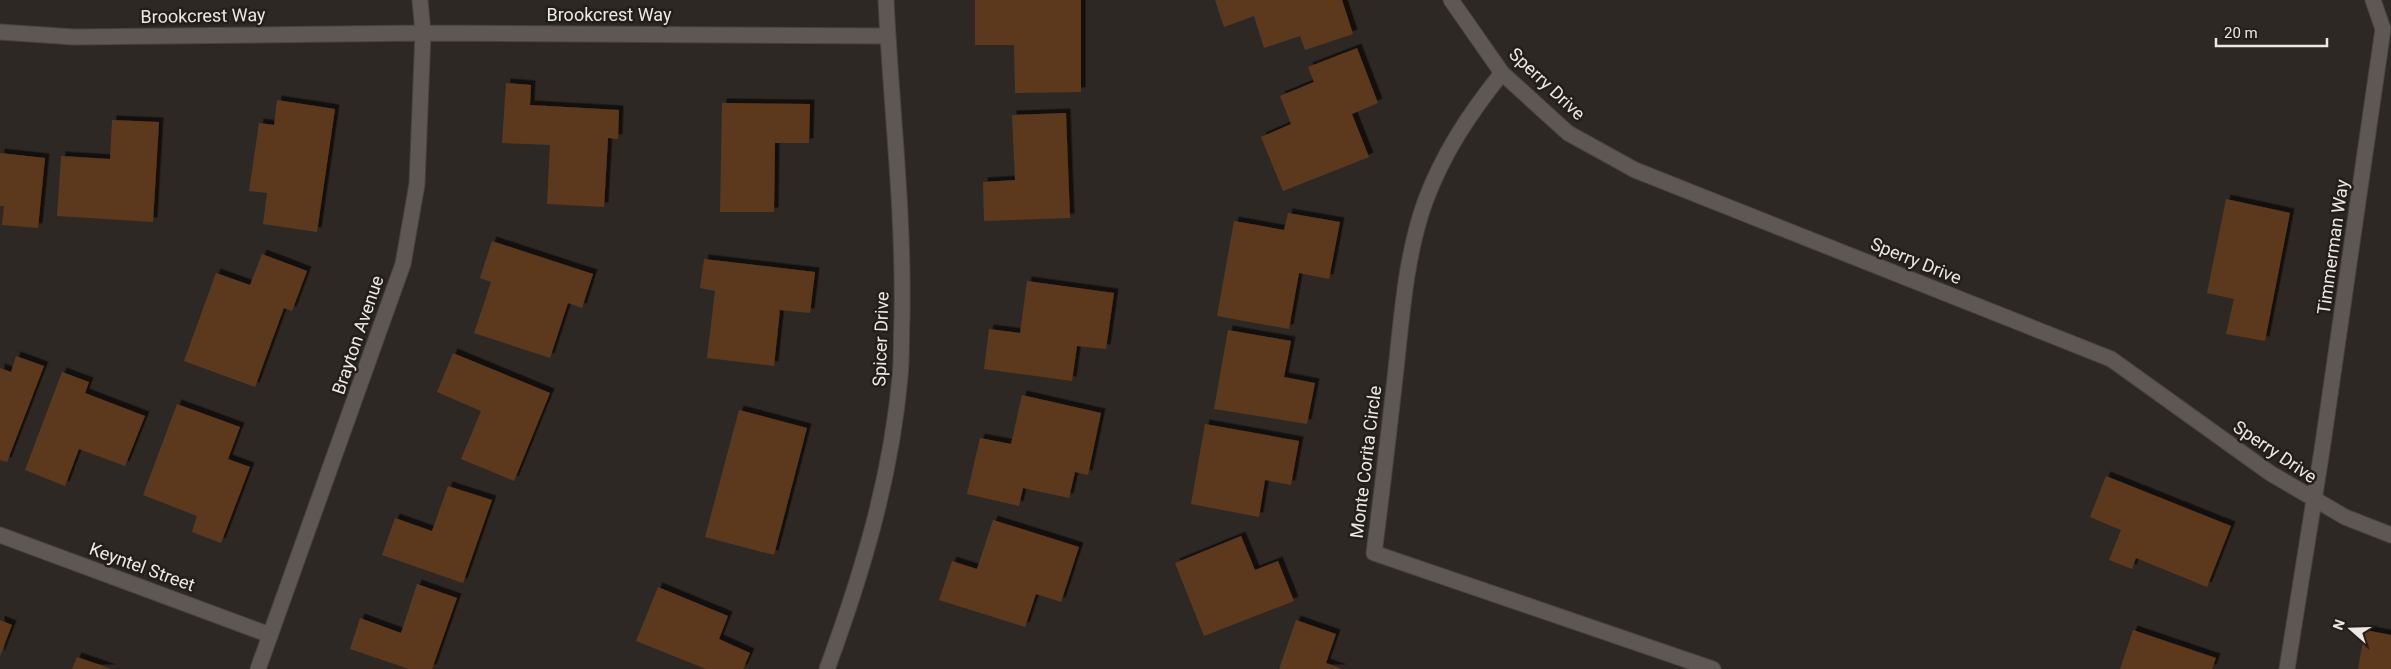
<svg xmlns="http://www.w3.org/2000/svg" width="2391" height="669" font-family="Roboto,sans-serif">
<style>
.building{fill:#5c391e;filter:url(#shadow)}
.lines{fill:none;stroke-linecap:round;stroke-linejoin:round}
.minor-casing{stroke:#494441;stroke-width:17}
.minor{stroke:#5e5753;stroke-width:15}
.labels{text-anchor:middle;stroke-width:5;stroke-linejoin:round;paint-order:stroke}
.street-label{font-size:18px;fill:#ece8e5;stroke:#241e1a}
</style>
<defs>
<filter id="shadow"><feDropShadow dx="4.5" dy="-4.5" stdDeviation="0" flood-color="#0009"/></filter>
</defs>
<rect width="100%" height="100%" fill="#2e2824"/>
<!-- building -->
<path class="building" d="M975 0H1081V92L1015 93 1014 45H975Z
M1215 0H1342L1353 34 1305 50 1300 36 1264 48 1254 16 1224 27Z
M1357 48 1378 103 1352 114 1369 157 1283 191 1261 137 1291 124 1280 96 1314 82 1308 67Z
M506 83 531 85 530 105 619 110 618 139 608 138 604 207 547 204 550 145 502 143Z
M277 100 335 109 317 232 263 224 267 193 249 191 259 123 274 125Z
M722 103 810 104 809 143H775L774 212H720Z
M1066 113 1070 218 984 221 983 182 1015 180 1012 115Z
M112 120 159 122 153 222 57 216 61 156 110 159Z
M0 153 45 158 38 228 2 225 4 206H0Z
M2226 199 2290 213 2265 341 2226 334 2234 299 2207 293Z
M1288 213 1340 222 1329 279 1299 273 1289 329 1217 316 1234 221 1284 230Z
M492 241 593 274 582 308 568 303 550 358 474 333 491 282 480 278Z
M262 254 307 271 292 311 284 308 255 387 184 361 216 273 250 285Z
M704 259 815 272 810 313 780 310 774 366 707 358 715 291 700 288Z
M1027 281 1114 293 1106 349 1077 346 1072 381 984 369 989 329 1020 333Z
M1228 330 1291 341 1284 377 1315 383 1307 424 1214 409Z
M453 353 550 393 514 481 461 459 481 411 437 392Z
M16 356 44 366 7 462 0 460V368L11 372Z
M62 372 89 382 85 393 145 416 125 466 79 449 65 486 25 470Z
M1022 395 1101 413 1088 475 1075 472 1069 498 1023 488 1019 506 967 494 980 438 1011 444Z
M177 404 240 427 228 459 250 467 221 543 192 532 197 516 143 495Z
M739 410 807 428 774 555 705 537Z
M1205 424 1299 441 1291 485 1265 480 1259 517 1191 504Z
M2106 476 2231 526 2207 587 2136 558 2132 569 2109 560 2121 530 2090 517Z
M448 486 492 500 463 583 382 555 395 518 432 531Z
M993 520 1079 547 1061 602 1036 594 1025 627 939 600 952 561 977 569Z
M1241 536 1255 570 1278 561 1294 601 1204 636 1175 563Z
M417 584 457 598 432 669H409L350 649 360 618 401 633Z
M658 587 728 616 719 639 750 653 743 669H706L636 641Z
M0 620 12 625 0 656Z
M1296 620 1336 634 1326 663 1342 669H1279Z
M2133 630 2216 658 2212 669H2120Z
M2365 630 2391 635V669H2358Z
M77 657 112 669H72Z"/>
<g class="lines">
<!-- minor casing -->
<g class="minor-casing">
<path id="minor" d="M1451 0 1502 73 1568 133 1635 170 2111 359 2270 473 2345 517 2391 535
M0 32 74 37 423 33 887 36
M1502 73C1470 113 1443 153 1425 202 1406 255 1402 314 1396 369 1389 431 1382 492 1374 553L1713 669
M0 535 270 635
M258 669 403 264 417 184 423 33 420 0
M827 669C862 574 891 478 900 377 902 357 901 337 902 317 904 211 891 106 886 0
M2287 669 2322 450 2383 29 2373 0"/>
</g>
<!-- minor -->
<use href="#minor" class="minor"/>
</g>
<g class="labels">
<!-- street labels -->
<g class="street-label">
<text x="609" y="21">Brookcrest Way</text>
<text transform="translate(203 16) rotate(-1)" y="6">Brookcrest Way</text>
<text transform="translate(1547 84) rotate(43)" y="6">Sperry Drive</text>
<text transform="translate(2333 247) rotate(-82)" y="6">Timmerman Way</text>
<text transform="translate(1916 261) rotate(22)" y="6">Sperry Drive</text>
<text transform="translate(358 335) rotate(-71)" y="6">Brayton Avenue</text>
<text transform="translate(881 339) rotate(-88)" y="6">Spicer Drive</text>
<text transform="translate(2275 452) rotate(34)" y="6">Sperry Drive</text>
<text transform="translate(1366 462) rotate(-83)" y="6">Monte Corita Circle</text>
<text transform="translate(142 567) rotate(20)" y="6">Keyntel Street</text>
</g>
</g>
<!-- north arrow -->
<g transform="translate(2351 629) rotate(290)" stroke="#241e1a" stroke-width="4" paint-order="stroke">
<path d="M0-4L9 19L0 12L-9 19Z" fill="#ece8e5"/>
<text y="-8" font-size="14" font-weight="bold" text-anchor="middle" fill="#ece8e5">N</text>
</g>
<!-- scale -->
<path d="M2216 38v8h111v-8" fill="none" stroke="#ece8e5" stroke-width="2.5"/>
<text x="2224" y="38" font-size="15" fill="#ece8e5" stroke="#241e1a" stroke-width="4" paint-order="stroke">20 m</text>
</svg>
